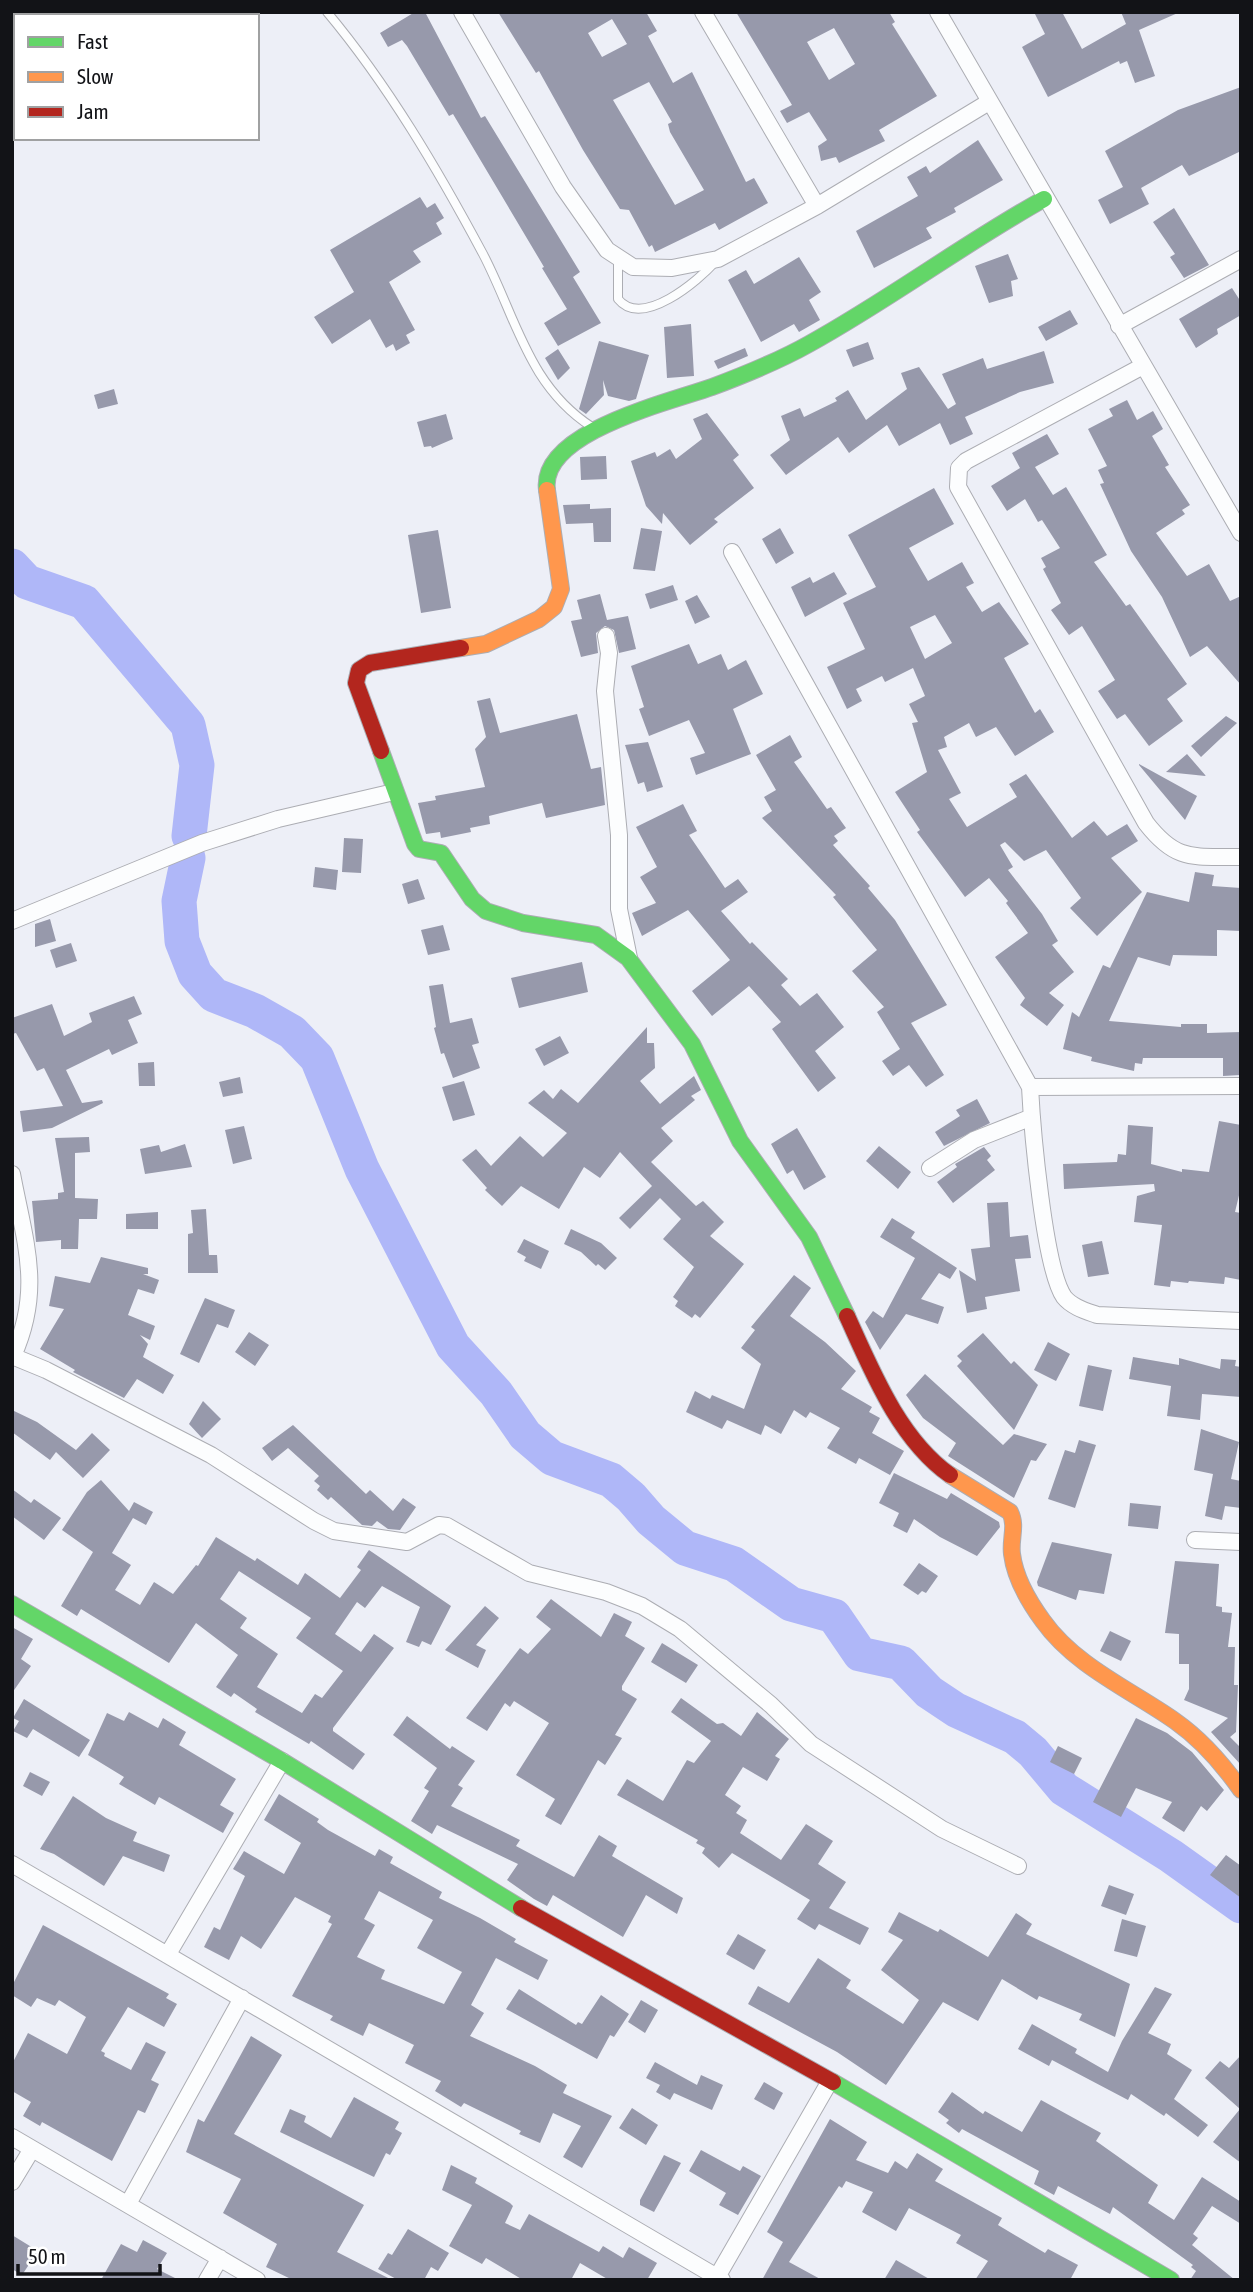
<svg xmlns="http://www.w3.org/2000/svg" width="1253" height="2292" font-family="'Asap Condensed',sans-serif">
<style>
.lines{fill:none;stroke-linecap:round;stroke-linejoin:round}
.river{stroke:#afb7f8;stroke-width:35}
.building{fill:#9799ab;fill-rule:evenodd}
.lane-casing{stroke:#acadb3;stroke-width:10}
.street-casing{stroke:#acadb3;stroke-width:18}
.fast-casing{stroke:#acadb3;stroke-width:18}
.slow-casing{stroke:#acadb3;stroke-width:18}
.jam-casing{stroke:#acadb3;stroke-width:18}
.lane{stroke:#fcfdfe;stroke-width:8}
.street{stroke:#fcfdfe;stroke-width:16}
.fast{stroke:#63d668;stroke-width:16}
.slow{stroke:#ff974d;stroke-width:16}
.jam{stroke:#b3261e;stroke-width:16}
</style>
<rect width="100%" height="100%" fill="#edeff7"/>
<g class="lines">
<!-- river -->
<path class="river" d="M12 566 27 582 84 602 188 725 197 765 189 836
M188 858 179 901 182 941 195 974 214 995 255 1011 292 1032 317 1058 362 1169 453 1346 496 1393 525 1435 552 1458 611 1480 631 1497 651 1520 685 1548 734 1564 791 1604 834 1616 860 1654 901 1663 929 1692 956 1710 1015 1737 1033 1752 1064 1789 1171 1856 1241 1906"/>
</g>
<!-- building -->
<path class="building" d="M415 12H425L481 118 485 116 580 272 573 277 601 323 558 346 544 323 567 309 542 268 544 267 453 114 449 116 407 46 402 40 388 47 380 33Z
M498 12H646L657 31 648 36 673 83 692 72 746 182 754 178 768 203 719 230 715 223 655 252 652 245 649 247 629 210 620 209 583 150 539 71 536 73ZM612 19 627 44 602 57 588 33ZM649 82 672 122 668 124 670 132 704 190 675 205 613 100Z
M736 12H889L895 22 892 24 937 96 879 130 885 141 839 163 836 157 821 161 818 146 827 140 809 112 787 123 780 111 792 105ZM834 28 855 64 829 80 807 42Z
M1034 12H1062L1082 49 1126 24 1121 12H1180L1139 30 1155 76 1135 83 1127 61 1120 64 1119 61 1048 97 1022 47 1045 34Z
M1241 87V151L1189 176 1182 165 1141 188 1149 204 1110 224 1098 200 1123 187 1105 151 1178 110Z
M978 140 1003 180 954 208 956 212 926 228 932 238 874 268 856 231 918 196 907 177 926 166 930 173Z
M420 197 427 208 435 203 444 218 436 223 442 234 413 251 421 262 389 282 415 330 406 335 410 343 396 351 393 344 386 348 370 319 332 344 314 317 354 292 330 250Z
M1174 208 1209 265 1184 278 1170 257 1175 254 1153 222Z
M1008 254 1018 279 1011 281 1013 296 989 303 975 266Z
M799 257 821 292 809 300 820 320 799 332 794 324 761 342 728 280 746 270 754 284Z
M1232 288 1241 302V315L1217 329 1218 334 1196 348 1179 319Z
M1070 310 1078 324 1046 341 1038 327Z
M691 324 694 376 667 378 664 327Z
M599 341 649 355 636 399 629 401 608 396 603 380 604 395 586 414 579 409Z
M868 342 874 359 853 367 846 350Z
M745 348 748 356 718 369 714 361Z
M558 349 570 368 558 380 545 358Z
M1044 351 1054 383 1020 392 965 417 973 434 950 445 940 423 899 446 887 425 849 453 838 437 786 475 770 455 790 440 781 416 800 408 804 417 837 401 835 398 848 390 866 420 907 389 901 373 919 367 948 409 956 404 942 374 983 358 987 369Z
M114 389 118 404 98 409 94 395Z
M1127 400 1137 420 1153 411 1163 429 1152 436 1169 465 1165 467 1190 505 1182 510 1185 514 1156 533 1187 576 1209 564 1230 601 1241 596V685L1207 646 1190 657 1162 597 1131 551 1100 484 1104 483 1098 470 1107 466 1088 429 1113 416 1109 409Z
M707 413 739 455 733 460 754 488 714 519 718 522 690 545 663 513 662 524 646 506 631 461 655 452 657 457 670 449 676 459 702 439 693 419Z
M446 414 453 439 432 448 431 446 424 447 417 422Z
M1047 434 1059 454 1035 467 1053 495 1066 487 1107 555 1094 562 1126 606 1130 604 1187 684 1167 699 1183 721 1149 746 1125 714 1117 719 1098 691 1115 680 1082 626 1069 635 1051 610 1061 603 1043 569 1046 567 1041 558 1060 548 1042 520 1038 522 1025 499 1007 511 991 486 1020 468 1012 453Z
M606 456 607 479 581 480 580 457Z
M934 488 954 524 909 548 928 581 962 562 974 583 966 587 982 612 999 602 1029 644 1004 658 1035 713 1040 709 1054 732 1015 756 996 727 976 737 969 723 944 737 947 747 938 750 961 793 949 799 967 827 1017 797 1009 784 1026 774 1072 838 1094 821 1107 836 1127 824 1138 841 1111 858 1142 892 1097 936 1070 908 1081 898 1046 850 1024 861 1005 842 1000 845 1013 867 1008 870 1042 914 1058 941 1052 945 1074 972 1049 993 1064 1005 1047 1026 1020 1005 1025 998 995 957 1028 933 1006 903 1008 901 989 878 965 897 917 832 920 830 895 792 927 772 912 723 918 722 909 704 925 696 913 668 885 682 882 676 856 689 862 701 847 709 827 667 865 649 843 603 876 587 848 535ZM935 615 952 643 925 659 910 627Z
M590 504V509L611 508V542H594L593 523 566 524 563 505Z
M641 528 662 531 655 571 633 569Z
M780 528 794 553 776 564 762 539Z
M438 530 451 608 421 613 408 535Z
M834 572 847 594 805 617 791 587 810 577 813 583Z
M673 585 678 600 650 609 645 594Z
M600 594 607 620 628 616 636 649 619 653 614 630 605 626 596 633 598 653 581 657 571 621 582 619 577 600Z
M697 595 710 617 695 624 685 601Z
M689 644 698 664 721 654 728 670 746 660 763 694 733 709 751 754 696 775 690 758 705 753 689 720 649 736 639 709 644 707 631 666Z
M490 698 500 733 577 714 591 769 601 767 605 805 546 818 542 803 489 816 490 824 470 828 471 832 441 838 440 832 426 834 418 803 436 800 435 796 485 787 475 749 486 737 477 701Z
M1226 716 1237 723 1201 757 1191 746Z
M790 735 802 757 794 762 827 809 831 807 846 828 834 836 838 841 833 845 870 886 868 888 895 920 947 1005 911 1023 944 1075 926 1087 909 1065 893 1076 882 1061 900 1049 877 1012 884 1007 852 971 877 950 833 897 836 895 762 818 772 811 764 797 776 790 756 755Z
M648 742 663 787 647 792 644 782 638 784 625 745Z
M1187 754 1206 776 1166 772Z
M1139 764 1197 796 1185 820 1139 765Z
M683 804 697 831 689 835 725 888 738 879 748 892 721 911 750 944 752 942 788 979 781 985 800 1006 817 993 844 1027 815 1051 836 1078 818 1092 772 1029 781 1022 749 986 712 1016 692 991 730 960 688 910 642 936 632 913 656 903 640 877 657 867 636 827Z
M344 838 363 839 361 873 342 872Z
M315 867 338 870 336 890 313 887Z
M1195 872 1214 875 1212 886 1241 888V931L1217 930V956L1173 955 1170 966 1138 957 1109 1021 1181 1027V1024H1207V1033L1241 1032 1240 1075 1223 1076V1058H1143L1142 1064 1135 1063 1134 1071 1091 1061 1092 1057 1063 1049 1072 1012 1079 1017 1103 965 1110 968 1147 892 1189 902Z
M418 879 425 899 408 904 402 884Z
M50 919 56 941 35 947V924Z
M443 925 450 950 428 955 421 930Z
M71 943 77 961 56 968 50 950Z
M582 962 588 992 519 1008 511 978Z
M443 984 450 1023 472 1018 479 1043 472 1045 480 1068 453 1078 444 1053 441 1054 434 1028 436 1027 429 986Z
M134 996 142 1014 128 1020 138 1043 112 1055 109 1049 66 1070 82 1103 102 1100 103 1103 52 1128 23 1132 20 1111 63 1106 44 1068 37 1071 16 1033 12 1034V1018L52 1004 64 1036 92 1022 89 1013Z
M647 1027V1043H654L655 1068 640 1081 660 1104 694 1076 701 1090 691 1096 695 1100 661 1128 673 1141 651 1162 696 1206 703 1201 724 1222 710 1236 744 1264 700 1318 695 1314 692 1318 675 1306 678 1301 673 1297 694 1267 663 1239 681 1219 660 1198 630 1229 619 1218 652 1186 620 1152 600 1178 584 1167 559 1209 521 1186 502 1206 485 1190 487 1188 462 1160 476 1149 491 1166 520 1136 543 1157 567 1133 528 1103 544 1090 553 1099 561 1089 578 1103Z
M560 1036 569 1053 544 1066 535 1049Z
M154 1062 155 1086H139L138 1063Z
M240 1077 243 1093 223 1097 219 1082Z
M464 1081 475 1115 453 1121 442 1087Z
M977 1099 990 1123 944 1146 935 1132 960 1116 956 1110Z
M1219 1121 1241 1125V1187L1235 1212 1241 1213V1280L1225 1277 1224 1284 1189 1281 1188 1283 1171 1281 1170 1287 1154 1285 1162 1225 1134 1222 1137 1196 1155 1191 1154 1184 1064 1189 1063 1164 1117 1162 1118 1154 1126 1155 1128 1125 1153 1127 1151 1164 1182 1172V1169L1209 1172Z
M244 1126 252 1159 233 1164 225 1130Z
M797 1128 826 1177 804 1190 793 1170 787 1174 771 1144Z
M89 1137 90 1152 75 1153V1198L98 1199 97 1219H79L78 1249H61V1240L36 1242 32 1201 58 1199V1193L64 1192 55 1138Z
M185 1144 192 1167 145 1174 140 1149 159 1145 161 1152Z
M879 1146 911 1172 898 1189 866 1161Z
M984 1147 991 1156 987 1160 995 1170 953 1203 937 1182 957 1167 955 1164Z
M1008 1202 1010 1237 1028 1235 1031 1258 1015 1259 1020 1291 985 1297 987 1309 967 1313 959 1270 976 1281 971 1249 990 1247 987 1203Z
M206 1209 209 1255H217L218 1273H188V1234L193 1233 191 1210Z
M158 1212V1229H126V1214Z
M892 1218 915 1232 911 1238 957 1268 950 1279 939 1273 921 1299 944 1307 938 1324 906 1314 880 1350 865 1322 873 1311 883 1318 915 1258 880 1237Z
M571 1229 601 1243 617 1258 605 1270 598 1264 596 1266 581 1252 564 1244Z
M524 1239 549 1251 541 1269 524 1261 526 1257 517 1252Z
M1102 1241 1109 1274 1088 1277 1082 1245Z
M101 1257 148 1268V1274H143L159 1280 154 1294 138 1289 128 1315 155 1326 150 1340 140 1335 148 1344 143 1357 174 1375 163 1394 137 1379 124 1398 73 1372 75 1370 40 1349 64 1309 49 1306 55 1276 90 1283Z
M794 1275 811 1288 790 1316 825 1342 856 1371 841 1389 872 1407 869 1412 880 1418 872 1433 904 1451 890 1475 859 1458 856 1464 827 1448 840 1428 810 1412 806 1418 794 1410 781 1434 765 1425 761 1435 727 1420 722 1429 686 1412 695 1391 710 1399 712 1395 744 1409 761 1364 741 1348 755 1330 751 1327Z
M205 1298 235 1310 228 1328 217 1324 199 1363 180 1354Z
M249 1332 269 1345 255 1366 235 1352Z
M983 1333 1011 1364 1014 1361 1038 1385 1014 1430 957 1366 962 1361 957 1356Z
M1048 1342 1070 1354 1056 1381 1034 1370Z
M1133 1357 1179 1365V1358L1220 1369 1221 1359 1236 1360 1235 1366 1241 1367V1397L1202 1394 1200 1420 1167 1416 1171 1386 1129 1379Z
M1088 1365 1112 1370 1103 1411 1079 1406Z
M925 1374 1003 1445 1014 1434 1047 1444 1036 1461 1031 1460 1014 1498 948 1456 956 1443 923 1418 906 1395Z
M203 1401 221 1419 202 1438 189 1424Z
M12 1410 37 1422 76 1450 92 1433 110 1450 83 1478 56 1452 50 1460 12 1432Z
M293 1425 366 1494 370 1490 393 1511 403 1498 416 1507 400 1530 388 1529 377 1521 372 1526 362 1525 331 1497 328 1500 317 1490 320 1486 314 1481 319 1476 288 1448 272 1461 262 1448Z
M1201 1429 1239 1442 1231 1479 1241 1481V1508L1225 1506 1222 1520 1205 1516 1213 1474 1194 1470Z
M1079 1440 1096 1445 1075 1508 1048 1499 1065 1450 1075 1453Z
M894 1473 947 1499 951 1493 999 1522 1000 1527 977 1556 940 1537 914 1519 907 1533 893 1526 899 1513 879 1503Z
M101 1480 129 1511 134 1502 153 1512 146 1525 133 1518 112 1553 131 1565 115 1590 140 1605 154 1582 173 1594 196 1565 198 1566 216 1537 255 1561 257 1558 298 1585 305 1573 340 1598 361 1570 357 1567 369 1550 451 1606 431 1645 422 1641 419 1647 406 1642 420 1607 382 1586 365 1608 357 1602 335 1634 361 1652 374 1634 394 1648 333 1728V1731L365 1754 353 1770 311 1741 309 1744 255 1712 257 1709 234 1693 231 1697 216 1687 238 1655 196 1623 169 1663 81 1609 77 1616 61 1606 93 1552 62 1530 87 1492ZM239 1571 311 1618 296 1638 343 1671 322 1698 315 1694 302 1713 257 1687 278 1654 240 1628 247 1618 220 1599Z
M12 1489 31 1503 34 1499 61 1518 44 1540 12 1516Z
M1130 1503 1161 1506 1158 1529 1128 1526Z
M1052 1542 1112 1554 1104 1594 1079 1590 1076 1600 1038 1586 1037 1582Z
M1175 1561 1219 1564 1216 1606 1222 1607V1612L1232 1613 1228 1647H1235L1234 1685H1238L1236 1732 1230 1737 1241 1748V1765L1211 1732 1228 1718 1184 1700 1189 1689V1664H1179V1634L1165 1633Z
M919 1563 938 1576 926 1593 922 1591 918 1595 903 1585Z
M551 1599 601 1637 614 1613 632 1622 625 1636 645 1648 622 1686V1690L637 1699 615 1735 622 1738 605 1765 598 1760 561 1825 545 1816 555 1799 516 1775 549 1723 514 1701 510 1707 505 1703 487 1731 466 1718 520 1648 528 1654 551 1629 536 1617Z
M485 1606 499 1618 476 1645 486 1650 478 1668 445 1650Z
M12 1627 33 1639 21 1659 31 1666 12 1693Z
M1110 1631 1131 1641 1121 1661 1100 1651Z
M662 1643 698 1665 686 1683 651 1662Z
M681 1698 717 1724 723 1723 741 1736 757 1712 789 1739 775 1756 780 1759 767 1781 743 1767 725 1795 741 1806 736 1813 747 1820 740 1833 781 1860 806 1824 833 1841 818 1864 846 1882 829 1908 869 1928 860 1945 819 1924 815 1930 797 1919 810 1900 732 1853 719 1868 702 1853 705 1848 696 1843 698 1840 617 1795 627 1779 663 1801 687 1760 694 1763 711 1741 671 1712Z
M24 1699 90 1740 79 1757 33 1729 27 1738 13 1731 19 1721 13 1718Z
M129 1712 158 1728 163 1718 186 1732 179 1745 236 1779 220 1805 234 1813 223 1833 159 1797 155 1805 119 1784 124 1777 88 1755 107 1713 124 1721Z
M407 1716 450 1749 452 1746 475 1761 458 1785 463 1788 451 1806 520 1840 516 1846 574 1877 599 1835 617 1846 612 1856 683 1898 677 1914 646 1895 623 1937 553 1895 547 1906 534 1899 507 1880 518 1864 437 1825 432 1834 411 1821 429 1791 424 1788 437 1768 393 1735Z
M1136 1718 1167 1733 1192 1752 1224 1790 1207 1811 1201 1806 1184 1832 1162 1818 1172 1802 1136 1788 1121 1817 1093 1802Z
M1058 1746 1082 1758 1074 1774 1050 1762Z
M30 1772 50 1782 42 1796 23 1786Z
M279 1794 319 1819 317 1822 328 1830 375 1856 379 1849 393 1857 390 1863 442 1892 439 1898 480 1918 516 1939 514 1942 548 1960 538 1980 496 1958 471 2005 484 2013 470 2036 535 2066 567 2085 563 2093 612 2116 582 2168 563 2157 581 2126 553 2113 540 2143 519 2134 521 2131 464 2103 461 2107 435 2091 441 2081 405 2063 414 2045 369 2023 363 2036 330 2020 333 2016 292 1996 332 1924 328 1922 331 1916 295 1897 261 1949 241 1936 229 1960 204 1947 214 1927 220 1930 245 1876 233 1869 244 1851 284 1874 301 1843 264 1820ZM379 1891 433 1920 417 1948 462 1972 444 2004 381 1979 385 1970 357 1957 375 1925 364 1919Z
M73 1796 106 1818 137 1832 133 1841 170 1855 164 1872 123 1856 104 1886 54 1854 40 1849Z
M1226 1855 1241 1866V1898L1210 1875Z
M1109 1885 1134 1894 1126 1915 1101 1906Z
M899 1912 938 1932 940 1929 988 1957 1016 1913 1032 1924 1026 1934 1130 1984 1115 2037 1079 2020 1082 2014 1039 1996 1037 2000 1002 1979 978 2021 943 2002 886 2085 837 2052 748 2004 758 1986 789 2003 818 1958 851 1980 846 1988 903 2024 919 2000 881 1970 903 1940 888 1932Z
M1122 1919 1146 1926 1137 1957 1114 1951Z
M43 1925 169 1994 166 1998 177 2004 164 2027 128 2007 101 2051 105 2053 104 2056 131 2070 146 2042 166 2052 151 2080 159 2084 145 2113 138 2110 112 2161 42 2122 40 2126 23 2116 31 2102 12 2091V2064L28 2033 67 2054 86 2017 59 2000 55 2006 37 1998 31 2007 12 1995V1986Z
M738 1934 766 1950 754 1970 726 1954Z
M1155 1987 1172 1994 1148 2033 1171 2044 1167 2054 1192 2070 1174 2099 1208 2125 1198 2137 1166 2113 1164 2116 1131 2094 1128 2100 1052 2060 1049 2066 1018 2049 1032 2024 1077 2049 1075 2053 1108 2072 1122 2041Z
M519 1989 576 2025 578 2022 582 2024 601 1995 629 2014 614 2037 610 2035 597 2059 506 2009Z
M641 2000 658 2010 645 2033 628 2022Z
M251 2036 282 2055 234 2134 364 2205 337 2252 392 2280H293L266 2267 277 2244 223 2213 241 2179 186 2152 198 2119 204 2122Z
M1241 2055V2163L1213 2142 1240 2109 1205 2078 1220 2061 1229 2068Z
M655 2062 697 2085 701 2075 723 2085 712 2110 674 2093 670 2100 656 2092 660 2085 646 2078Z
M764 2082 783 2093 774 2110 754 2099Z
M952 2092 983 2114 985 2111 1022 2132 1041 2100 1101 2133 1096 2141 1158 2185 1148 2203 1174 2220 1202 2177 1241 2202V2224L1212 2206 1193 2234 1198 2238 1192 2245 1235 2280H1190L1196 2271 1191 2267 1193 2265 1113 2207 1110 2214 1058 2186 1054 2195 1034 2184 1039 2171 962 2129 959 2133 946 2123 949 2120 938 2112Z
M354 2097 399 2122 395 2129 402 2133 390 2155 386 2153 374 2177 280 2132 290 2109 306 2116 304 2122 331 2138Z
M632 2108 658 2125 646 2145 619 2128Z
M830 2119 867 2142 856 2160 888 2173 895 2161 907 2169 917 2153 943 2169 935 2181 1002 2218 998 2225 1045 2253 1048 2249 1078 2265 1070 2280H975L988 2261 956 2243 961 2235 909 2208 896 2231 862 2212 873 2192 846 2181 842 2188 839 2186 789 2262 822 2280H762L783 2242 767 2232Z
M701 2150 740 2171 743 2166 761 2176 738 2215 719 2205 726 2193 689 2171Z
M664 2155 681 2163 654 2212 640 2205V2200Z
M451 2165 477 2178 475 2183 510 2203 513 2206 505 2223 520 2230 529 2214 599 2252 603 2246 623 2258 629 2247 657 2263 647 2280H609L580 2263 571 2280H523L486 2258 482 2264 449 2246 472 2205 442 2190Z
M408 2229 449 2253 438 2271 431 2267 424 2280H398L378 2269 388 2253 392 2255Z
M12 2235 38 2251 22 2275 12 2269Z
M143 2240 167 2253 157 2269 179 2280H101L121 2244 137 2252Z
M896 2260 931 2280H884Z"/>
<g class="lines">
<!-- lane casing -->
<g class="lane-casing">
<path id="lane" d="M327 12C388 85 438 170 483 254 516 317 528 386 592 427
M618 260V299C642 329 698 281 716 261"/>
</g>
<!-- street casing -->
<g class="street-casing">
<path id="street" d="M462 12 563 187 607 250 633 267 672 268 718 259 817 206 989 102
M703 12 817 206
M938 12 1241 533
M1119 326 1241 259
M1143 366 966 461 959 468 958 487 1146 823C1177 863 1194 856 1241 857
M732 552 1030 1087
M606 636 609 653 605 691 619 835V909L629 958
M12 921 202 843 278 819 394 792
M1241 1086 1030 1087C1032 1127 1044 1268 1064 1297 1072 1307 1086 1311 1097 1315L1241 1321
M930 1168 974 1140 1032 1117
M12 1174C25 1243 43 1289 13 1356
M12 1356 46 1370 211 1455 314 1521 334 1531 407 1542 439 1525 447 1526 529 1573 606 1592 642 1606 680 1629 771 1705 811 1744 942 1829 1018 1866
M1195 1540 1241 1542
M12 1864 722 2280
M168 1954 282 1761
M12 2137 257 2280
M12 2182 32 2149
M128 2204 242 1998
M717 2277 830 2081
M207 2280 220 2258"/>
</g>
<!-- fast casing -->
<g class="fast-casing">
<path id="fast" d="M547 490C539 432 670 402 712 387 744 375 779 361 809 344 889 300 963 244 1044 199
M381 751 415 844 419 849 441 853 472 899 486 911 523 923 596 935 628 958 692 1044 740 1141 809 1237 847 1316
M12 1604 282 1761 521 1908
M833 2082 1171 2280"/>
</g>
<!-- slow casing -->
<g class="slow-casing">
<path id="slow" d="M461 648 486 644 539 619 554 607 561 589 547 490
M950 1475 1010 1512C1017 1526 1010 1539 1012 1554 1015 1578 1029 1602 1043 1621 1075 1666 1131 1690 1175 1721 1202 1740 1222 1763 1241 1790"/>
</g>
<!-- jam casing -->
<g class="jam-casing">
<path id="jam" d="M381 751 356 683 359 670 370 663 461 648
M847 1316C872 1371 899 1439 950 1475
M521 1908 833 2082"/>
</g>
<!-- lane -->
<use href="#lane" class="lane"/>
<!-- street -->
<use href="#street" class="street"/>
<!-- fast -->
<use href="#fast" class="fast"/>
<!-- slow -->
<use href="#slow" class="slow"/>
<!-- jam -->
<use href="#jam" class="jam"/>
</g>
<!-- border -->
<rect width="1253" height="2292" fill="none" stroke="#121317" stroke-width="28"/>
<!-- legend -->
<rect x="14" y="14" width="245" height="126" fill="#ffffff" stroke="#a0a1a2" stroke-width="2"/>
<rect x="28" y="37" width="35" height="10" fill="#63d668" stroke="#a0a1a2" stroke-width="2"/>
<text x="77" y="49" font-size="21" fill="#121317">Fast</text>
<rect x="28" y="72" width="35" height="10" fill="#ff974d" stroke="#a0a1a2" stroke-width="2"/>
<text x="77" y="84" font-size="21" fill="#121317">Slow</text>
<rect x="28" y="107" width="35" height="10" fill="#b3261e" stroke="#a0a1a2" stroke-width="2"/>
<text x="77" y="119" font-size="21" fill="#121317">Jam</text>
<!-- scale -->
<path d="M18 2264v10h142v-10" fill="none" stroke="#121317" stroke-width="3.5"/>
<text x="28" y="2264" font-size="21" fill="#121317" stroke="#ffffff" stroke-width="5" paint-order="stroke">50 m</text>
</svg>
